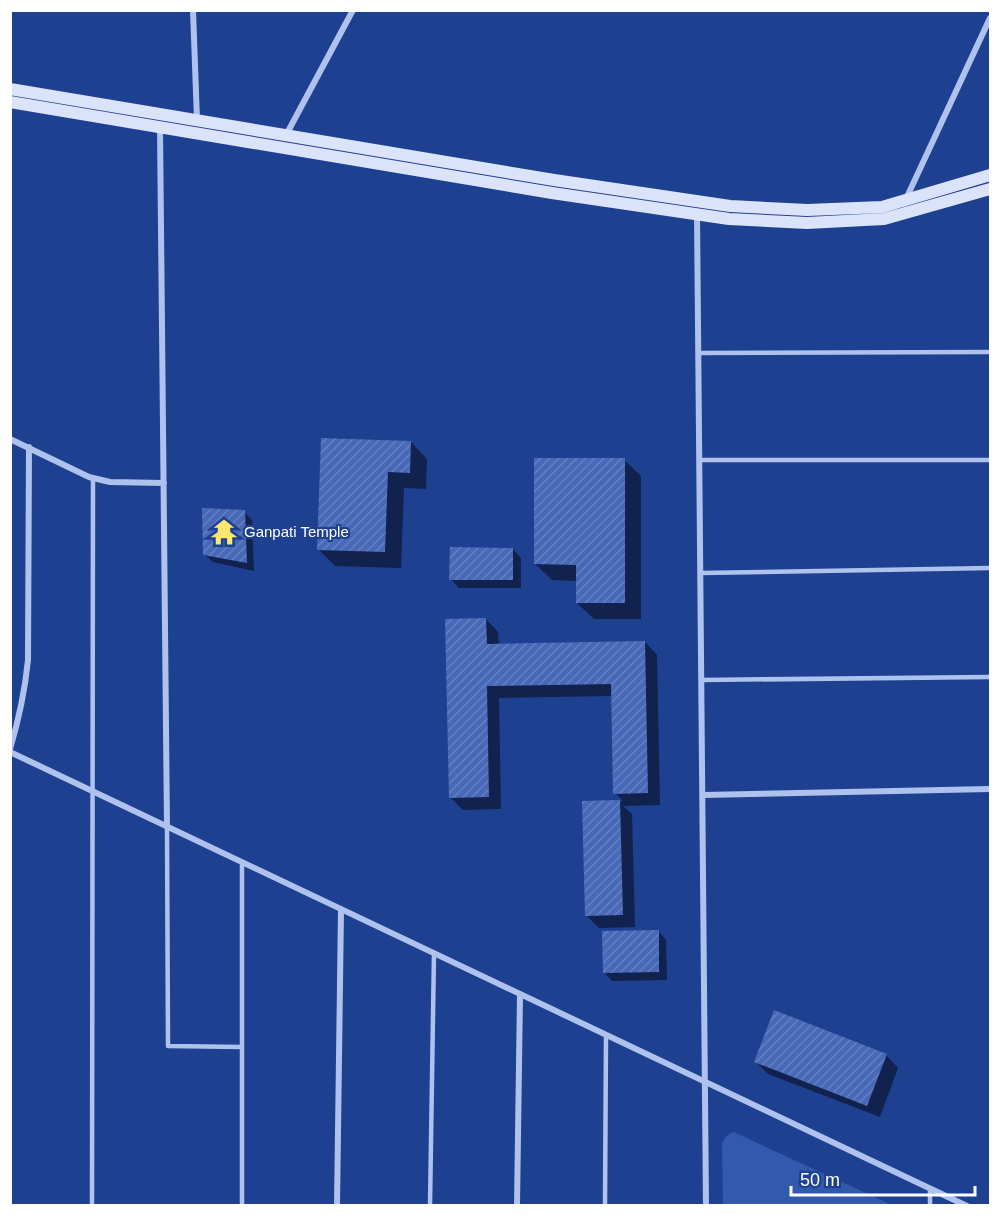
<svg xmlns="http://www.w3.org/2000/svg" width="1001" height="1216" font-family="Arial,sans-serif">
<style>
.park{fill:#3259ad}
.shadow{fill:#0007}
.building{fill:url(#building-hatch)}
.lines{fill:none;stroke-linecap:round;stroke-linejoin:round}
.lane{stroke:#aec2ed;stroke-width:4.5}
.street{stroke:#aec2ed;stroke-width:6}
.secondary{stroke:#dae3fa;stroke-width:12}
.labels{text-anchor:middle;stroke-width:4.5;stroke-linejoin:round;paint-order:stroke}
.poi-label{font-size:15px;fill:#fff;stroke:#1e4090;text-anchor:start}
</style>
<defs>
<pattern id="building-hatch" width="6" height="6" patternUnits="userSpaceOnUse" patternTransform="scale(1.5)"><rect width="6" height="6" fill="#4769b7"/><path d="M-1 1l2-2M0 6l6-6M5 7l2-2" fill="none" stroke="#6380c2"/></pattern>
</defs>
<rect width="100%" height="100%" fill="#1e4090"/>
<!-- park -->
<path class="park" d="M734 1132 740 1135 892 1205H723L722 1145C724 1138 727 1134 734 1132Z"/>
<!-- shadow -->
<path class="shadow" d="M411 442 427 459 426 489 404 488 401 568 335 566 318 549Z
M624 460 641 476V619H594L577 603V581L552 580 535 564Z
M244 512 252 520 254 571 213 562 204 554Z
M513 549 521 558V588H459L451 579Z
M486 619 498 632 499 645 645 642 657 655 660 805 623 806 632 814 635 927 599 928 586 915 584 803 623 801 615 793 613 696 499 698 501 809 463 810 450 797Z
M658 931 666 940 667 980 612 981 604 972Z
M886 1055 898 1068 880 1117 768 1074 756 1062Z"/>
<!-- building -->
<path class="building" d="M321 438 411 441 410 473 388 472 385 552 317 550Z
M534 458H625V603H576V565L534 564Z
M202 508 245 510 247 563 203 555Z
M450 547 513 548V580H449Z
M486 618 487 644 645 641 648 793 613 794 611 684 487 686 489 797 449 798 445 619Z
M620 800 623 915 585 916 582 801Z
M659 930V972L603 973 602 931Z
M774 1010 887 1054 867 1106 754 1062Z"/>
<g class="lines">
<!-- lane -->
<path class="lane" d="M698 353 990 352
M699 460H990
M700 573 990 568
M702 680 990 677
M167 827 168 1046 242 1047
M242 862V1206
M930 1188V1206
M92 1206 93 478
M430 1206 434 953
M605 1206 606 1035"/>
<!-- street -->
<path class="street" d="M193 10 197 120
M160 127 167 827
M285 137 353 10
M906 199 990 18
M697 214 706 1206
M10 439 89 477 110 482 164 483
M10 749C19 719 25 690 28 660L29 447
M10 752 967 1206
M703 795 990 789
M337 1206 341 909
M517 1206 520 994"/>
<!-- secondary -->
<path class="secondary" d="M10 89 554 180 730 206 807 210 882 207 990 175
M10 102 552 193 729 219 807 223 884 219 990 189"/>
</g>
<!-- icons -->
<defs>
<g id="temple-bare" transform="scale(2.07)"><path d="M0-6L5-2H3V0L6.5 2.5H4V6H1.5V3h-3V6H-4V2.5H-6.5L-3 0V-2H-5Z" fill="#fce66d" stroke="#1e4090" stroke-width="2.5" paint-order="stroke"/></g>
</defs>
<g fill-rule="evenodd">
<use href="#temple-bare" x="224" y="532"/>
</g>
<g class="labels">
<!-- poi labels -->
<g class="poi-label">
<text x="244" y="537">Ganpati Temple</text>
</g>
</g>
<!-- border -->
<rect width="1001" height="1216" fill="none" stroke="#ffffff" stroke-width="24"/>
<!-- scale -->
<path d="M791 1186v9h184v-9" fill="none" stroke="#ffffff" stroke-width="3"/>
<text x="800" y="1186" font-size="18" fill="#ffffff" stroke="#1e4090" stroke-width="4.5" paint-order="stroke">50 m</text>
</svg>
